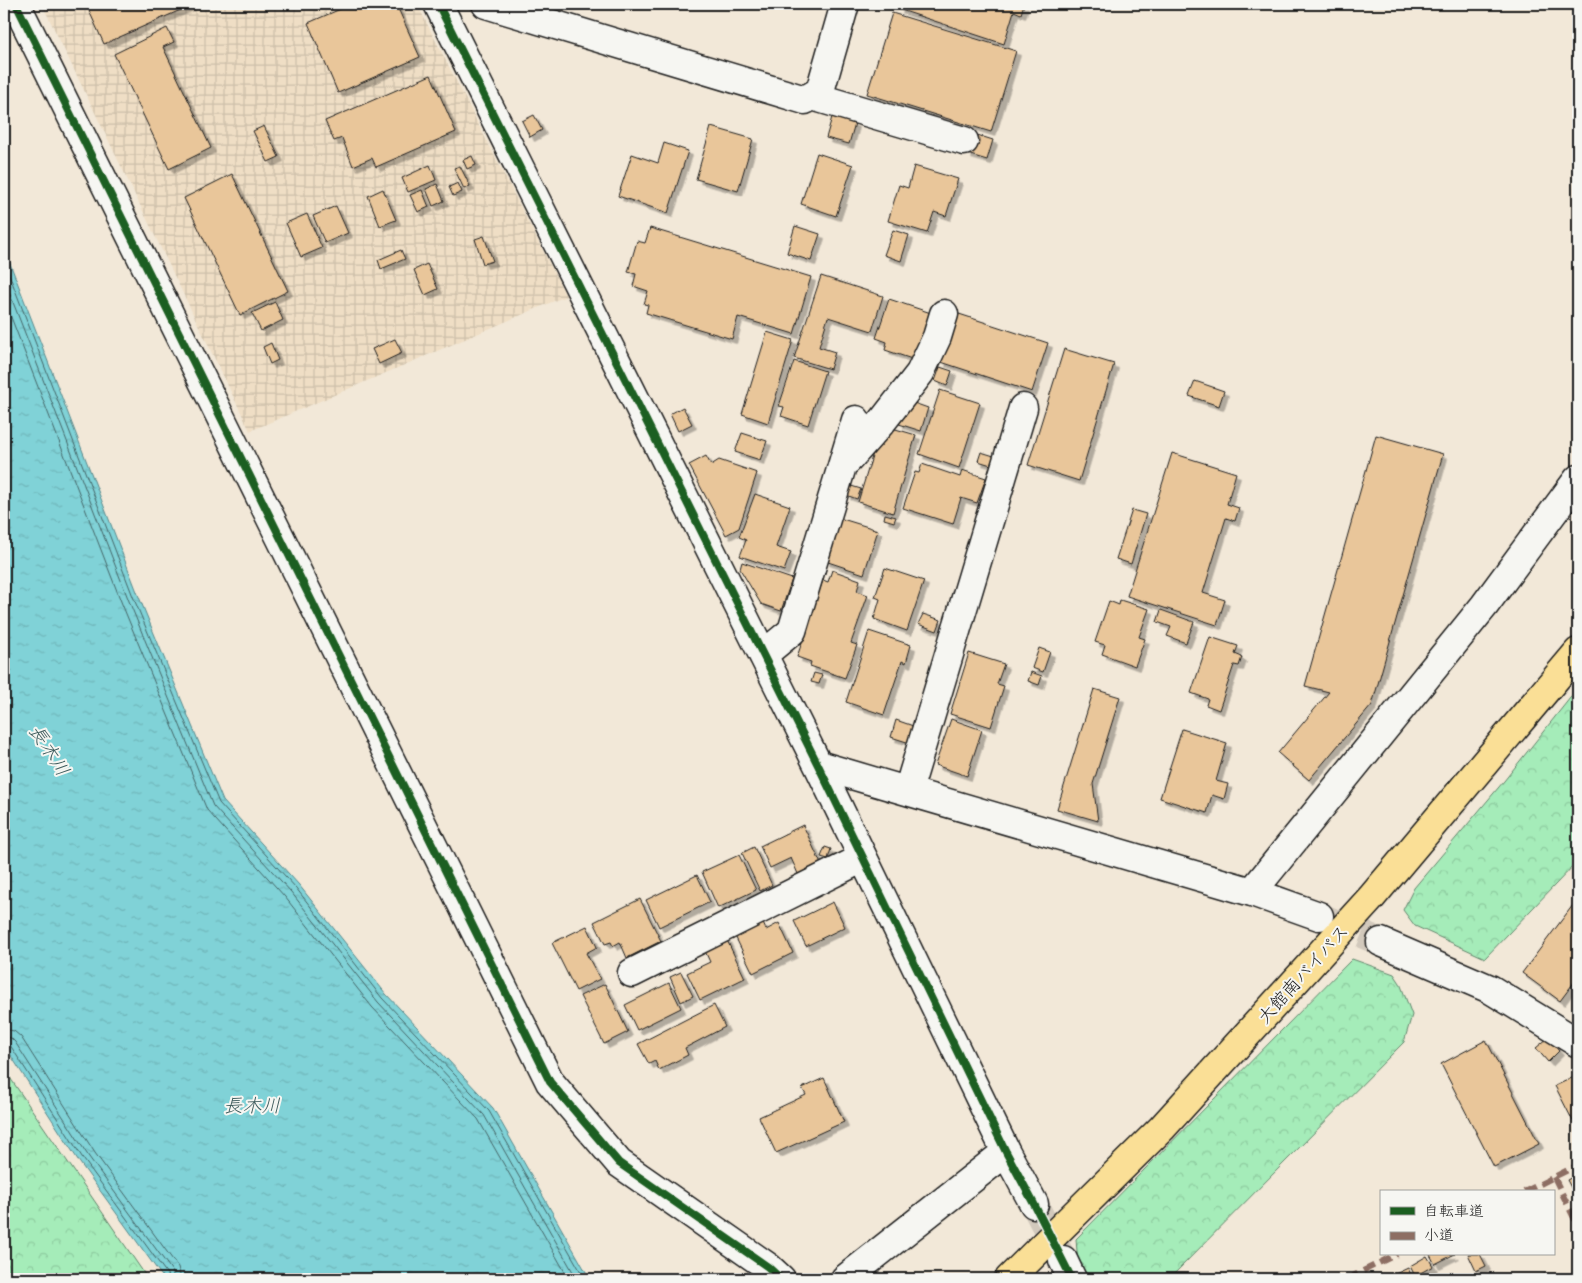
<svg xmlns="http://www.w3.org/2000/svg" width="1582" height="1283" font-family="'Indie Flower','Klee One',sans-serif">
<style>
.industrial{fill:url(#industrial-grid)}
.forest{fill:url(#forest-crowns);stroke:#60846a}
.water{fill:url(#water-ripples);stroke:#58898c}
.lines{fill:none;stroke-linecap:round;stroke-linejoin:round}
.shore{stroke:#446567;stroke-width:1}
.building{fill:#e9c69a;stroke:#1c1c1c;filter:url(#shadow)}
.street-tunnel{stroke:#d2c9bc;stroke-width:28;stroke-dasharray:28 14;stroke-linecap:butt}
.street-casing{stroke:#1c1c1c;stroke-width:31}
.highway-casing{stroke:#1c1c1c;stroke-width:31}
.street{stroke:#f6f6f2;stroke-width:28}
.highway{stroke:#fadf96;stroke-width:28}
.quiet{stroke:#8d6e63;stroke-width:6;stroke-dasharray:12 6;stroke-linecap:butt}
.cycleway-casing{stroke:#f6f6f2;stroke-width:11}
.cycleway{stroke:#1b5e20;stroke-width:8}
.labels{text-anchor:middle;stroke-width:4;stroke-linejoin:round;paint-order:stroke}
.street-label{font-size:18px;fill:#1c1c1c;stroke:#f6f6f2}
.water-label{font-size:19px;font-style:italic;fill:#3f5c5d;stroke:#f6f6f2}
</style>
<defs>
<pattern id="industrial-grid" width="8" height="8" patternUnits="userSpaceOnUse" patternTransform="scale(1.25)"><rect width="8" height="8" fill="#efdec5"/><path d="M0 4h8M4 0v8" fill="none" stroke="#ccbea9"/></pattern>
<pattern id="forest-crowns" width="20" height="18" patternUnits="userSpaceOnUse" patternTransform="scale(1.25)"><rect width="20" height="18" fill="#a5ecb9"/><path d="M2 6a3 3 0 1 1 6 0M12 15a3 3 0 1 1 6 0" fill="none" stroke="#8dca9e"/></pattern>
<pattern id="water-ripples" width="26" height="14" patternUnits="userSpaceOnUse" patternTransform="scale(1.25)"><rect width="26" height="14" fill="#80d2d7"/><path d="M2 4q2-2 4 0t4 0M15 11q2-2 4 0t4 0" fill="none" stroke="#6eb4b8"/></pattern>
<filter id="shadow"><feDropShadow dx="4.5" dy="4.5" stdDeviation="0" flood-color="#0004"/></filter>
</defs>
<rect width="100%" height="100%" fill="#f2e8d8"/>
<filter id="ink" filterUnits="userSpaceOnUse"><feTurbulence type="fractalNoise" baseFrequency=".02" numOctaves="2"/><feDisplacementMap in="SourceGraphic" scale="10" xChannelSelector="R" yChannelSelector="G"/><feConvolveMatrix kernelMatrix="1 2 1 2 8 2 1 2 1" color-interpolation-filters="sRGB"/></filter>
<g filter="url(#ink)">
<!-- industrial -->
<path class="industrial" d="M42 4H417L566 296 250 431Z"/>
<!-- forest -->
<path class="forest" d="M1578 688V861L1485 958 1415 926 1403 910 1414 888 1504 781Z
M1352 959 1394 974 1400 983 1412 1015 1404 1042 1169 1279H1081L1079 1276 1076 1239Z
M4 1069 148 1279H4Z"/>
<!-- water -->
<path class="water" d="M4 248 139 597 223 801 299 885 386 994 493 1108 590 1279H164L80 1163 4 1045Z"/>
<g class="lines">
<!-- shore -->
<path class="shore" d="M4 261 134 599 219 803 296 888 382 998 489 1111 585 1279
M4 279 129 601 213 806 291 892 378 1002 484 1115 577 1279
M4 299 122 604 207 810 285 897 372 1007 478 1119 569 1279
M4 1029 14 1031 21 1037 95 1153 178 1267 181 1279
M4 1036 11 1038 15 1042 89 1157 172 1271 174 1279
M4 1043 10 1045 84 1160 167 1274 168 1279"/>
</g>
<!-- building -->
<path class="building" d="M86 4H194L104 44Z
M352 4H396L420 57 338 93 308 23Z
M900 4H1024L1021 14 1014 11 1004 44 898 9Z
M892 13 1016 51 991 132 867 94Z
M167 28 174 42 163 47 211 148 169 169 114 54Z
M431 75 456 132 376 167 372 158 353 166 342 138 334 141 325 121Z
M534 115 542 130 530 137 522 121Z
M832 117 855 123 849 144 826 138Z
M264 126 279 157 268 162 253 131Z
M711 127 753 139 738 191 696 179Z
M974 134 993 140 987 160 967 154Z
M664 143 688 151 668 213 618 196 632 154 658 163Z
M817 153 853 165 836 216 801 204Z
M472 156 476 165 467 169 463 160Z
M430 165 436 180 408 192 402 178Z
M460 166 470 186 464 189 454 168Z
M914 166 958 179 946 216 934 212 927 233 888 221 899 185 908 188Z
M232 174 288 291 240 315 184 198Z
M458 183 462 192 453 196 449 187Z
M437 184 444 201 433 206 426 189Z
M383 189 396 220 380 226 368 196Z
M422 190 429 207 418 212 410 195Z
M336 206 348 233 325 243 313 216Z
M307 214 322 248 301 257 286 223Z
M795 226 820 234 811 261 787 253Z
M650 228 811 277 794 334 738 317 732 339 646 313 648 305 644 304 648 291 633 286 636 274 628 272 637 241 645 243Z
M893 230 909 235 901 261 884 255Z
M484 236 493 261 483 264 475 239Z
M401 250 405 259 381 269 378 260Z
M427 264 438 289 425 295 414 270Z
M821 276 883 296 872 331 828 317 819 347 835 352 830 369 794 358Z
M889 299 934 314 918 361 885 350 887 342 876 338Z
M275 302 283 320 261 331 252 313Z
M956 313 1048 343 1032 392 941 362Z
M767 332 793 340 768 423 742 414Z
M395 339 402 353 379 364 372 349Z
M271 343 278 360 270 364 263 347Z
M1064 349 1114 364 1079 481 1028 465Z
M794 361 825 371 808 425 781 416 784 407 779 406Z
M940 367 952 371 947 386 935 381Z
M1195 381 1224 391 1219 406 1189 396Z
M940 390 980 403 959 468 919 454Z
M911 402 928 408 921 431 899 424 903 410 907 412Z
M683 407 692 424 678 431 670 414Z
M892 428 916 435 893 513 858 502 878 437Z
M742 433 767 441 760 460 735 452Z
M1376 435 1443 454 1372 705 1309 780 1278 753 1329 692 1305 686Z
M981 452 994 456 991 465 978 461Z
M1172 453 1236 473 1227 504 1239 508 1235 521 1226 518 1203 593 1225 600 1217 625 1127 596Z
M706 456 711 465 719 460 757 473 739 528 726 535 689 465Z
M922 464 960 477 962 470 986 478 977 503 961 498 953 524 903 508 915 472 919 473Z
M848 485 861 489 857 499 846 495Z
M755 494 790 506 776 547 791 552 784 571 740 556 746 540 739 537Z
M1132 510 1146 514 1131 564 1116 559Z
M885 514 896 517 894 522 884 519Z
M839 518 878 530 864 574 825 561Z
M742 562 792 579 781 611 761 604 740 569Z
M885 568 924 581 907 631 874 619 880 599 875 597Z
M832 570 860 580 857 591 868 595 851 643 857 645 845 678 810 666 811 662 797 657 823 580 828 582Z
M1120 600 1149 609 1139 637 1145 639 1135 666 1102 654 1105 645 1095 642 1109 601 1119 605Z
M1161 610 1194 622 1186 643 1167 636 1171 627 1157 622Z
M923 614 941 620 937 631 918 624Z
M869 631 911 645 906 663 902 661 884 715 846 702Z
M1210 637 1238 646 1235 654 1242 657 1239 666 1234 665 1219 710 1206 705 1208 699 1191 693Z
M1039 648 1050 652 1043 672 1032 668Z
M969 653 1004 664 997 684 1004 686 991 727 950 714Z
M1031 672 1042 676 1039 685 1028 681Z
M814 673 822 675 819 684 811 682Z
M1094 689 1120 697 1093 784 1098 821 1057 809Z
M951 719 982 730 967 776 935 765Z
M896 720 919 728 913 744 891 737Z
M1182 729 1227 743 1216 781 1228 784 1224 799 1212 795 1207 813 1160 798Z
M803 825 821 864 798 874 791 858 770 868 760 846Z
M754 847 772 885 760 891 742 853Z
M825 847 831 849 828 859 821 857Z
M739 855 756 890 718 908 702 872Z
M697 875 710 902 659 927 646 900Z
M640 899 661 941 627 958 620 942 613 946 611 942 605 944 594 922Z
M1576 901 1578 903V977L1560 1001 1522 973Z
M833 902 845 927 806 946 794 921Z
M763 923 766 930 779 923 793 953 753 973 735 936Z
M587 926 597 947 586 953 600 979 576 991 552 943Z
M726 938 745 978 700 1000 687 973 710 962 704 949Z
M681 972 693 996 681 1002 670 977Z
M669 983 681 1008 637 1030 625 1005Z
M605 984 628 1032 604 1044 580 996Z
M714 1005 725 1027 685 1048 688 1055 659 1070 655 1061 649 1064 638 1044Z
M1548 1038 1559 1051 1548 1062 1536 1048Z
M1486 1040 1539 1144 1494 1167 1441 1064Z
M1576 1076 1578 1081V1126L1576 1127 1555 1086Z
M824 1078 844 1122 776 1153 759 1117 806 1095 802 1088Z
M1578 1174V1201L1567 1180Z
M1432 1254H1455L1435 1264 1430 1255Z
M1468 1254H1480L1486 1266 1476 1271Z
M1427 1256 1433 1266 1415 1276 1410 1266Z
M1408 1268 1412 1277 1407 1279H1393L1391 1276Z
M1545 1274 1548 1279H1533Z"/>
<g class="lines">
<!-- street-tunnel -->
<path class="street-tunnel" d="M1323 918 1381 942
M1034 1204 1062 1258"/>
<!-- street casing -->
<g class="street-casing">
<path id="street" d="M16 4 550 1082 619 1163 768 1267 781 1279
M438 4 818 765 1006 1152 1034 1204
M486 4 805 100 820 91 845 4
M812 96 964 141
M848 460 881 423 920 373 937 337 944 314
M763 655 792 631 856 420
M818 765 1252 892 1319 916
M908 791 1023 408
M1252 892 1484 606 1578 479
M1381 942 1490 989 1578 1043
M632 973 863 858
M1063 1260 1072 1279
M845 1279 1006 1152"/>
</g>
<!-- highway casing -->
<g class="highway-casing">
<path id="highway" d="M1009 1279 1162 1128 1371 898 1578 652"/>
</g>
<!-- street -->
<use href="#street" class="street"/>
<!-- highway -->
<use href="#highway" class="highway"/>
<!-- quiet -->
<path class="quiet" d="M1554 1177 1578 1226
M1524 1192 1578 1165
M1347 1279 1397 1254"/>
<!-- cycleway casing -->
<g class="cycleway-casing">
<path id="cycleway" d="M16 4 550 1082 619 1163 768 1267 781 1279
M438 4 818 765 1006 1152 1034 1204 1072 1279"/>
</g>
<!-- cycleway -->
<use href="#cycleway" class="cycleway"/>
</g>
</g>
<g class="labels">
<!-- street labels -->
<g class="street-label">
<text transform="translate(1303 974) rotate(-48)" y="6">大館南バイパス</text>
</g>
<!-- water labels -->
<g class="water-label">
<text transform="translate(50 750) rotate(57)" y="7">長木川</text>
<text x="252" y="1112">長木川</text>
</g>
</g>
<!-- margin -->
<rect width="1582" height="1283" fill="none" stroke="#f6f6f2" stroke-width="20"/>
<rect x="10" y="10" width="1562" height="1263" fill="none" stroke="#1c1c1c" stroke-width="2" filter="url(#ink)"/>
<!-- legend -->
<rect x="1380" y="1190" width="175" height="65" fill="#f6f6f2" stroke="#9f9f9c"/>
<rect x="1390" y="1207" width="25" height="8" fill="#1b5e20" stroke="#9f9f9c"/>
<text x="1424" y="1216" font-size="15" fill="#1c1c1c">自転車道</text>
<rect x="1390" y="1232" width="25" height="8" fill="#8d6e63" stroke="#9f9f9c"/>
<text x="1424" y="1240" font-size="15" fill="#1c1c1c">小道</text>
</svg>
